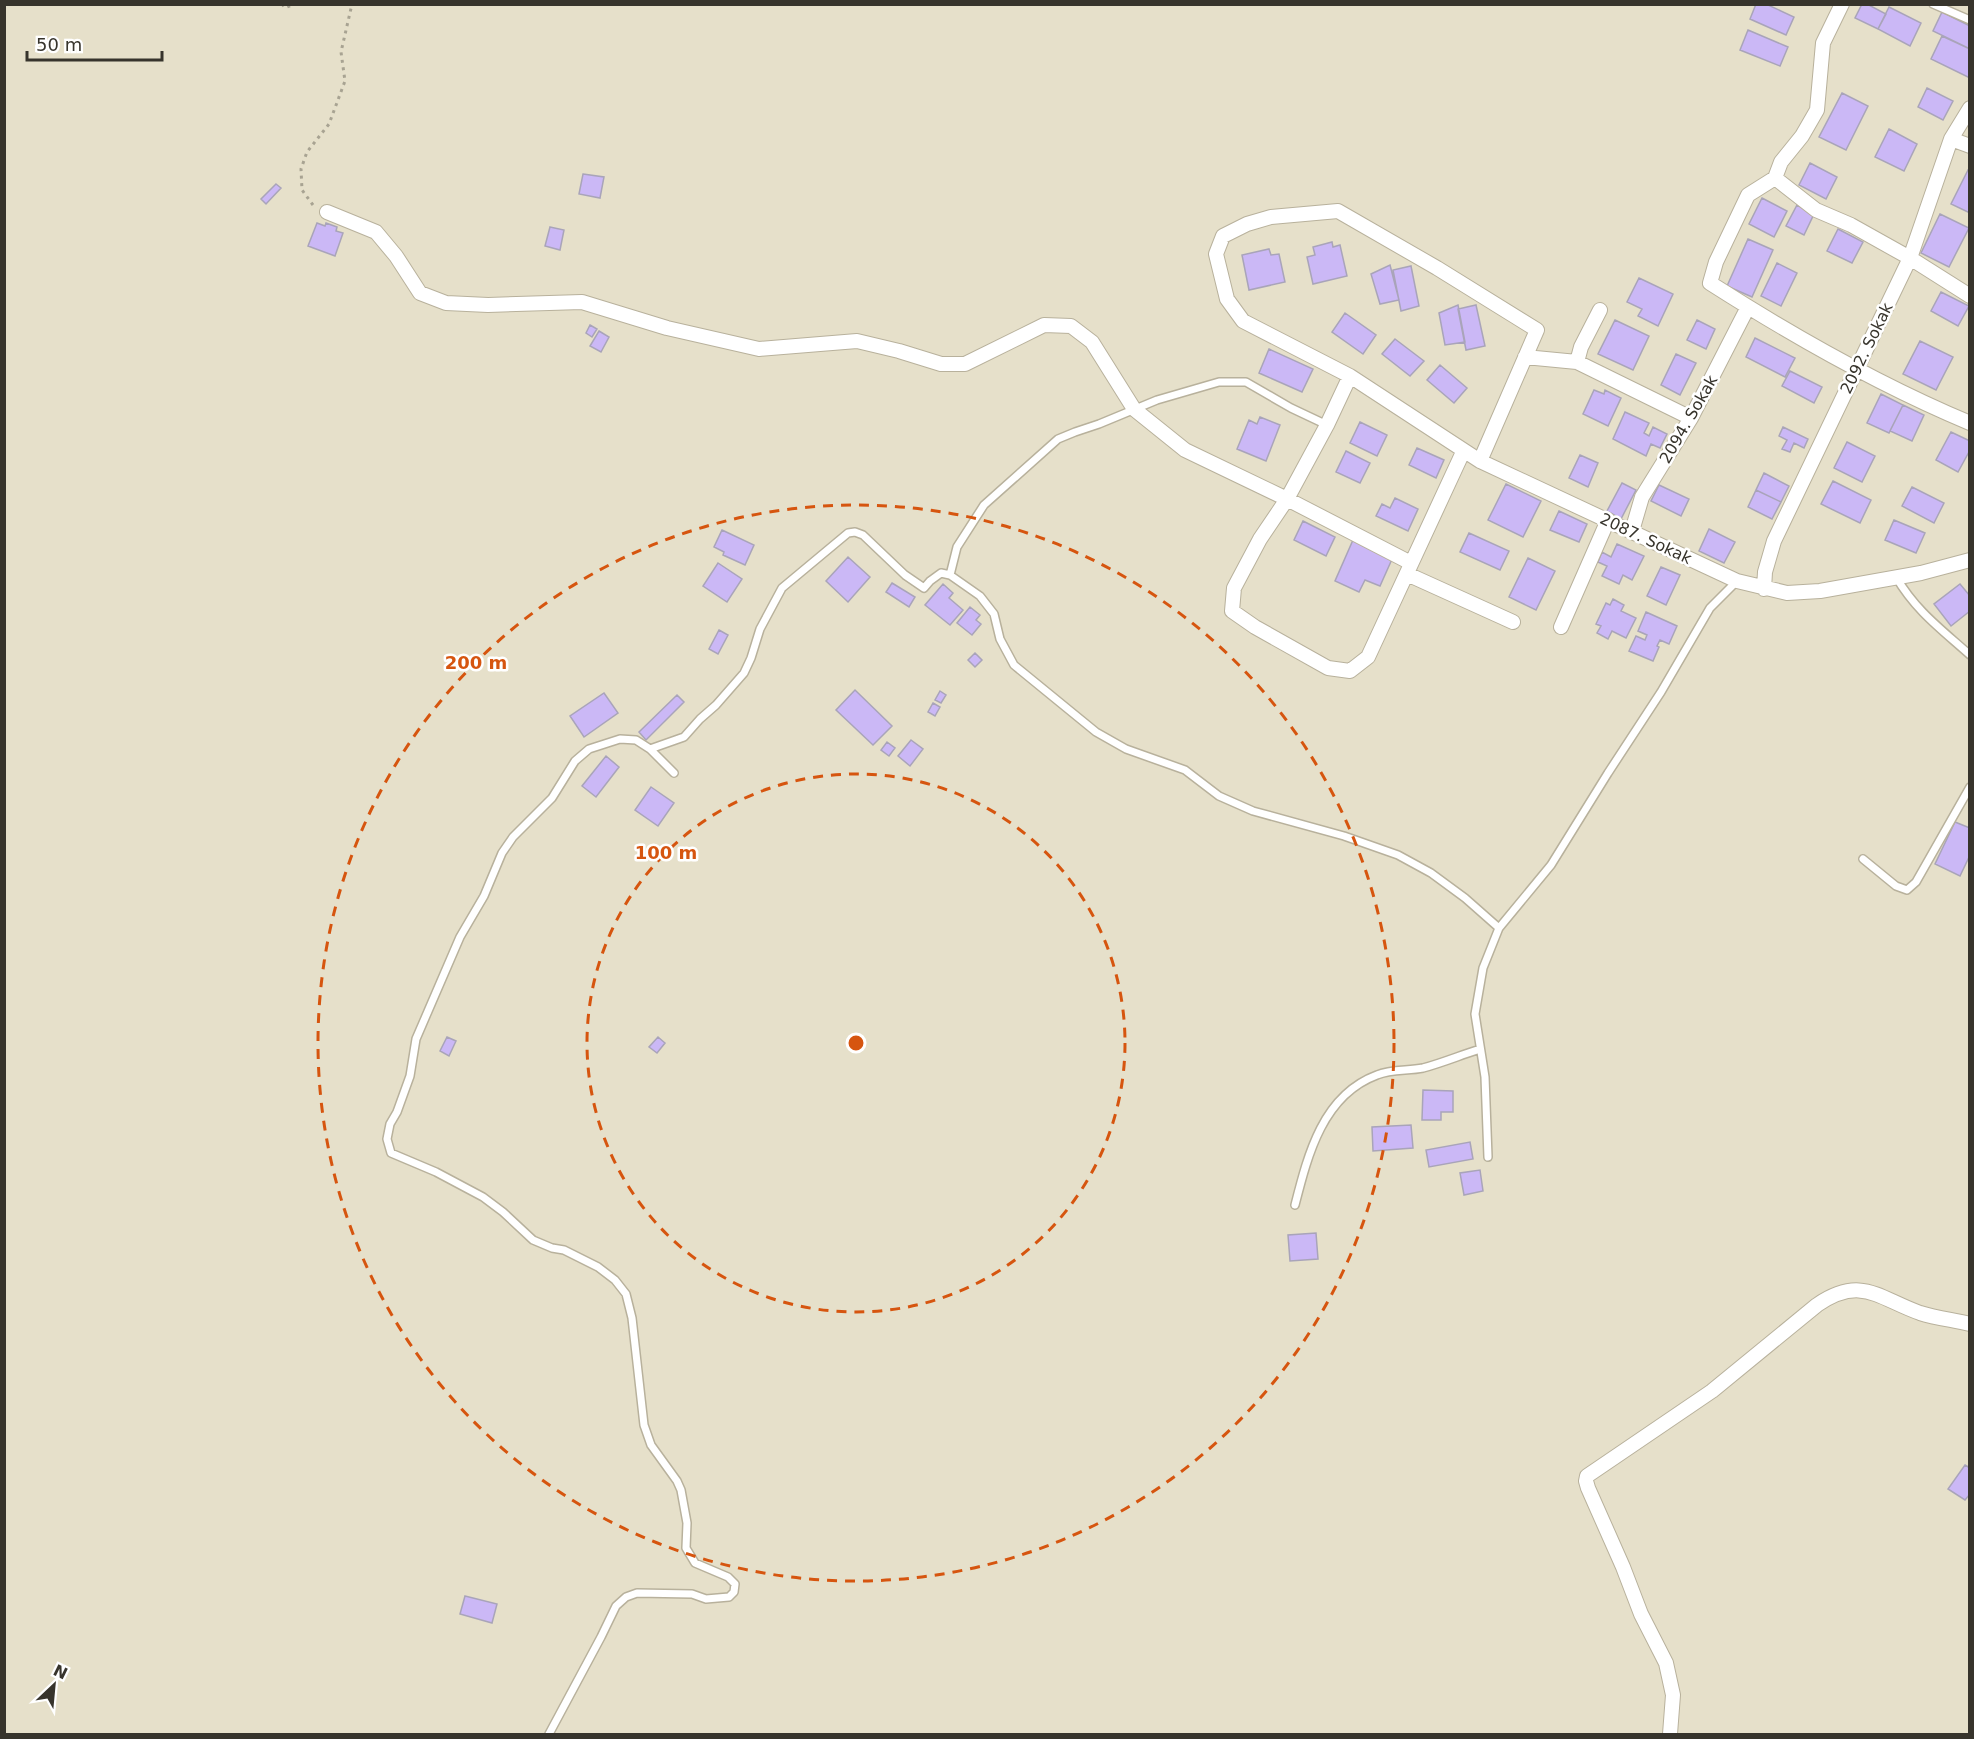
<svg xmlns="http://www.w3.org/2000/svg" width="1974" height="1739" font-family="'DejaVu Sans',sans-serif">
<style>
.building{fill:#cbb8f6;stroke:#a9a4b9;stroke-width:1.5}
.lines{fill:none;stroke-linecap:round;stroke-linejoin:round}
.service-casing{stroke:#b8b19c;stroke-width:10}
.minor-casing{stroke:#b8b19c;stroke-width:16}
.path{stroke:#a8a392;stroke-width:3;stroke-dasharray:3 4.5;stroke-linecap:butt}
.service{stroke:#fff;stroke-width:7}
.minor{stroke:#fff;stroke-width:14}
.ring{fill:none;stroke:#d6550f;stroke-width:3;stroke-dasharray:10 8}
.labels{text-anchor:middle;stroke-width:5;stroke-linejoin:round;paint-order:stroke}
.street-label{font-size:16px;fill:#37342c;stroke:#fff}
.centre{fill:#d6550f;stroke:#fff;stroke-width:3}
.ring-label{font-size:18px;text-anchor:middle;font-weight:bold;fill:#d6550f;stroke:#fff;stroke-width:5;stroke-linejoin:round;paint-order:stroke}
</style>
<rect width="100%" height="100%" fill="#e6e0ca"/>
<!-- building -->
<path class="building" d="M1756 4H1766L1794 17 1786 35 1750 19Z
M1862 4H1867L1886 14 1878 29 1855 18Z
M1889 7 1921 23 1910 46 1878 29Z
M1942 12 1970 26V49L1933 31Z
M1748 30 1788 47 1780 66 1740 50Z
M1942 36 1970 49V78L1931 59Z
M1927 88 1953 101 1943 120 1918 107Z
M1842 93 1868 106 1846 150 1819 137Z
M1889 129 1917 144 1904 171 1875 157Z
M1810 163 1837 177 1826 199 1799 185Z
M1968 170 1970 171V213L1951 204Z
M583 174 604 177 600 198 579 194Z
M276 184 281 188 266 204 261 199Z
M1762 198 1787 211 1774 237 1749 224Z
M1797 205 1814 214 1804 235 1786 226Z
M1940 214 1969 228 1949 267 1921 253Z
M317 223 325 226 326 223 337 227 336 231 343 233 335 256 308 246Z
M550 227 564 230 560 250 545 246Z
M1838 229 1863 242 1852 263 1827 251Z
M1748 239 1773 250 1752 297 1727 286Z
M1332 242 1333 247 1340 245 1347 276 1313 284 1307 257 1315 255 1313 247Z
M1269 249 1271 255 1279 254 1285 282 1249 290 1242 255Z
M1777 263 1797 273 1781 306 1761 296Z
M1390 265 1399 300 1380 304 1371 274Z
M1411 266 1419 306 1401 311 1393 270Z
M1639 278 1673 294 1658 326 1638 316 1642 309 1627 302Z
M1941 292 1969 306 1958 326 1931 311Z
M1458 305 1465 342 1445 345 1439 313Z
M1476 305 1485 346 1466 350 1458 309Z
M1345 313 1376 335 1363 354 1332 332Z
M1615 320 1649 336 1633 370 1598 354Z
M1697 320 1715 329 1706 349 1687 340Z
M590 325 597 329 592 337 586 333Z
M599 331 609 337 601 352 590 346Z
M1755 338 1795 358 1785 377 1746 357Z
M1395 339 1424 361 1410 376 1382 354Z
M1920 341 1953 357 1936 390 1903 374Z
M1269 349 1313 369 1302 392 1259 373Z
M1676 354 1696 363 1680 395 1661 385Z
M1440 365 1467 388 1454 403 1427 380Z
M1790 371 1822 387 1814 403 1782 386Z
M1594 390 1604 394 1605 390 1621 398 1608 426 1583 414Z
M1881 394 1903 405 1889 433 1867 423Z
M1903 405 1924 415 1912 441 1890 431Z
M1625 412 1649 423 1644 433 1649 436 1653 427 1667 434 1660 448 1651 444 1646 456 1613 439Z
M1260 417 1280 425 1266 461 1237 449 1249 420 1257 424Z
M1360 422 1387 435 1377 456 1350 443Z
M1783 427 1808 439 1804 448 1794 443 1790 452 1782 449 1787 440 1779 436Z
M1951 432 1970 441V450L1958 472 1936 460Z
M1847 442 1875 456 1862 482 1834 468Z
M1417 448 1444 460 1436 478 1409 465Z
M1346 451 1370 463 1360 483 1336 472Z
M1580 455 1598 463 1588 487 1569 478Z
M1764 473 1789 486 1781 502 1756 490Z
M1833 481 1871 500 1860 523 1821 504Z
M1622 483 1636 490 1621 519 1607 511Z
M1506 484 1541 501 1523 537 1488 520Z
M1659 485 1689 499 1681 516 1651 501Z
M1912 487 1944 503 1934 523 1902 506Z
M1756 490 1781 502 1772 519 1748 507Z
M1395 498 1418 509 1408 531 1376 516 1382 504 1390 508Z
M1559 511 1587 524 1579 542 1550 530Z
M1894 520 1925 533 1916 553 1885 540Z
M1303 521 1335 537 1326 556 1294 540Z
M1709 529 1735 542 1724 563 1699 551Z
M722 530 754 545 745 565 723 555 724 552 714 547Z
M1469 533 1509 551 1500 570 1460 552Z
M1353 540 1393 557 1380 586 1365 580 1359 592 1335 581Z
M1617 544 1644 556 1632 580 1623 575 1619 584 1602 576 1607 566 1598 562 1602 552 1611 557Z
M848 557 870 577 848 602 826 581Z
M1528 558 1555 571 1536 610 1509 597Z
M718 563 742 579 727 602 703 586Z
M1661 567 1680 575 1666 605 1647 596Z
M892 583 915 597 909 607 886 592Z
M943 584 953 593 949 598 963 610 950 625 925 605Z
M1960 584 1970 596V611L1951 626 1934 604Z
M1613 599 1624 605 1621 611 1636 618 1626 638 1612 631 1608 639 1597 633 1601 626 1596 624 1606 603 1610 605Z
M970 607 980 615 976 620 981 624 972 635 957 623Z
M1646 612 1677 626 1669 644 1660 640 1657 646 1659 647 1653 661 1629 651 1636 636 1645 640 1647 635 1638 631Z
M719 630 728 635 718 654 709 649Z
M975 653 982 660 975 667 968 660Z
M855 690 892 726 873 745 836 710Z
M940 691 946 695 941 703 935 700Z
M604 693 618 713 584 737 570 716Z
M677 695 684 702 646 740 639 732Z
M933 703 940 707 935 716 928 712Z
M911 740 923 749 910 766 898 756Z
M887 742 895 748 889 756 881 750Z
M606 756 619 767 596 797 582 786Z
M651 787 674 803 658 826 635 810Z
M1955 822 1970 828V855L1960 876 1935 864Z
M447 1037 456 1041 449 1056 440 1051Z
M658 1037 665 1043 657 1053 649 1047Z
M1423 1090 1453 1091V1112H1441V1120H1422Z
M1411 1125 1413 1148 1373 1151 1372 1127Z
M1470 1142 1473 1159 1429 1167 1426 1150Z
M1480 1170 1483 1191 1464 1195 1460 1173Z
M1316 1233 1318 1259 1290 1261 1288 1235Z
M1965 1465 1970 1468V1494L1965 1500 1948 1489Z
M465 1596 497 1604 492 1623 460 1614Z"/>
<g class="lines">
<!-- service casing -->
<g class="service-casing">
<path id="service" d="M1933 4 1970 20
M950 575 980 596 994 614 1000 639 1014 665 1096 732 1126 749 1185 770 1219 796 1253 811 1344 836 1398 855 1431 873 1465 898 1499 928
M1896 577C1916 611 1941 629 1970 655
M674 773 650 749 684 737 700 719 716 705 744 673 751 658 760 629 782 588 848 533 855 532 863 535 905 575 924 588 930 581 941 573 950 575 957 547 984 505 1058 439 1075 432 1099 424 1157 400 1219 382H1246L1291 408 1327 425
M1863 859 1896 886 1907 890 1916 882 1970 787
M1488 1157 1485 1077 1475 1014 1483 968 1499 928 1551 865 1608 773 1661 692 1710 608 1737 581
M1295 1205C1308 1154 1323 1095 1377 1075 1391 1069 1408 1071 1423 1068 1442 1063 1461 1055 1480 1049
M549 1734 601 1637 616 1606 626 1597 637 1593 692 1594 706 1599 729 1597 734 1592 735 1584 728 1577 695 1563 686 1548 687 1523 681 1490 677 1481 651 1445 644 1425 632 1318 626 1294 615 1280 598 1267 564 1250 552 1248 533 1240 503 1212 483 1197 436 1172 391 1153 387 1139 390 1124 397 1112 410 1076 416 1039 460 937 484 896 502 853 513 837 552 798 575 761 589 749 620 739 636 740 650 749"/>
</g>
<!-- minor casing -->
<g class="minor-casing">
<path id="minor" d="M1842 4 1823 43 1817 110 1802 136 1781 162 1775 178 1816 210 1851 225 1910 258 1970 296
M1951 139 1970 146
M1775 178 1748 195 1716 262 1710 283C1793 336 1879 385 1970 423
M327 212 376 232 396 256 420 293 446 303 488 305 582 302 667 328 759 349 857 341 899 351 941 364H965L1044 325 1071 326 1092 342 1134 409 1185 450 1287 499 1411 563
M1600 310 1581 347 1577 362 1691 418
M1525 357 1577 362
M1350 376 1327 425 1287 499 1260 539 1234 588 1232 611 1255 627 1328 668 1350 671 1368 657 1463 452
M1480 461 1537 330 1437 268 1338 211 1271 217 1247 224 1223 236 1216 254 1227 299 1243 321 1350 376 1480 461 1737 581 1787 593 1820 591 1921 573 1970 560
M1632 531 1642 497 1691 418 1748 307
M1407 574 1513 622
M1764 589 1765 572 1774 541 1910 258 1951 139 1970 108
M1561 627 1608 520
M1670 1734 1673 1695 1666 1663 1641 1614 1623 1567 1588 1488 1586 1481 1587 1476 1712 1391 1817 1305C1861 1275 1878 1298 1920 1313 1936 1318 1953 1320 1970 1324"/>
</g>
<!-- path -->
<path class="path" d="M282 4 285 8 294 4
M313 205 302 190 301 169 307 152 329 124 345 81 341 52 352 4"/>
<!-- service -->
<use href="#service" class="service"/>
<!-- minor -->
<use href="#minor" class="minor"/>
</g>
<!-- distance rings -->
<g class="ring">
<circle cx="856" cy="1043" r="269"/>
<circle cx="856" cy="1043" r="538"/>
</g>
<g class="labels">
<!-- street labels -->
<g class="street-label">
<text transform="translate(1866 348) rotate(-64)" y="6">2092. Sokak</text>
<text transform="translate(1688 419) rotate(-60)" y="6">2094. Sokak</text>
<text transform="translate(1646 538) rotate(25)" y="6">2087. Sokak</text>
</g>
</g>
<circle cx="856" cy="1043" r="9" class="centre"/>
<g class="ring-label">
<text x="476" y="669">200 m</text>
<text x="666" y="859">100 m</text>
</g>
<!-- border -->
<rect width="1974" height="1739" fill="none" stroke="#37342c" stroke-width="12"/>
<!-- north arrow -->
<g transform="translate(54 1685) rotate(26)" stroke="#ffffff" stroke-width="4.5" paint-order="stroke">
<path d="M0-4.5L10 22L0 15L-10 22Z" fill="#37342c"/>
<text y="-9" font-size="16" font-weight="bold" text-anchor="middle" fill="#37342c">N</text>
</g>
<!-- scale -->
<path d="M27 51v9h135v-9" fill="none" stroke="#37342c" stroke-width="3"/>
<text x="36" y="51" font-size="18" fill="#37342c" stroke="#ffffff" stroke-width="4.5" paint-order="stroke">50 m</text>
</svg>
